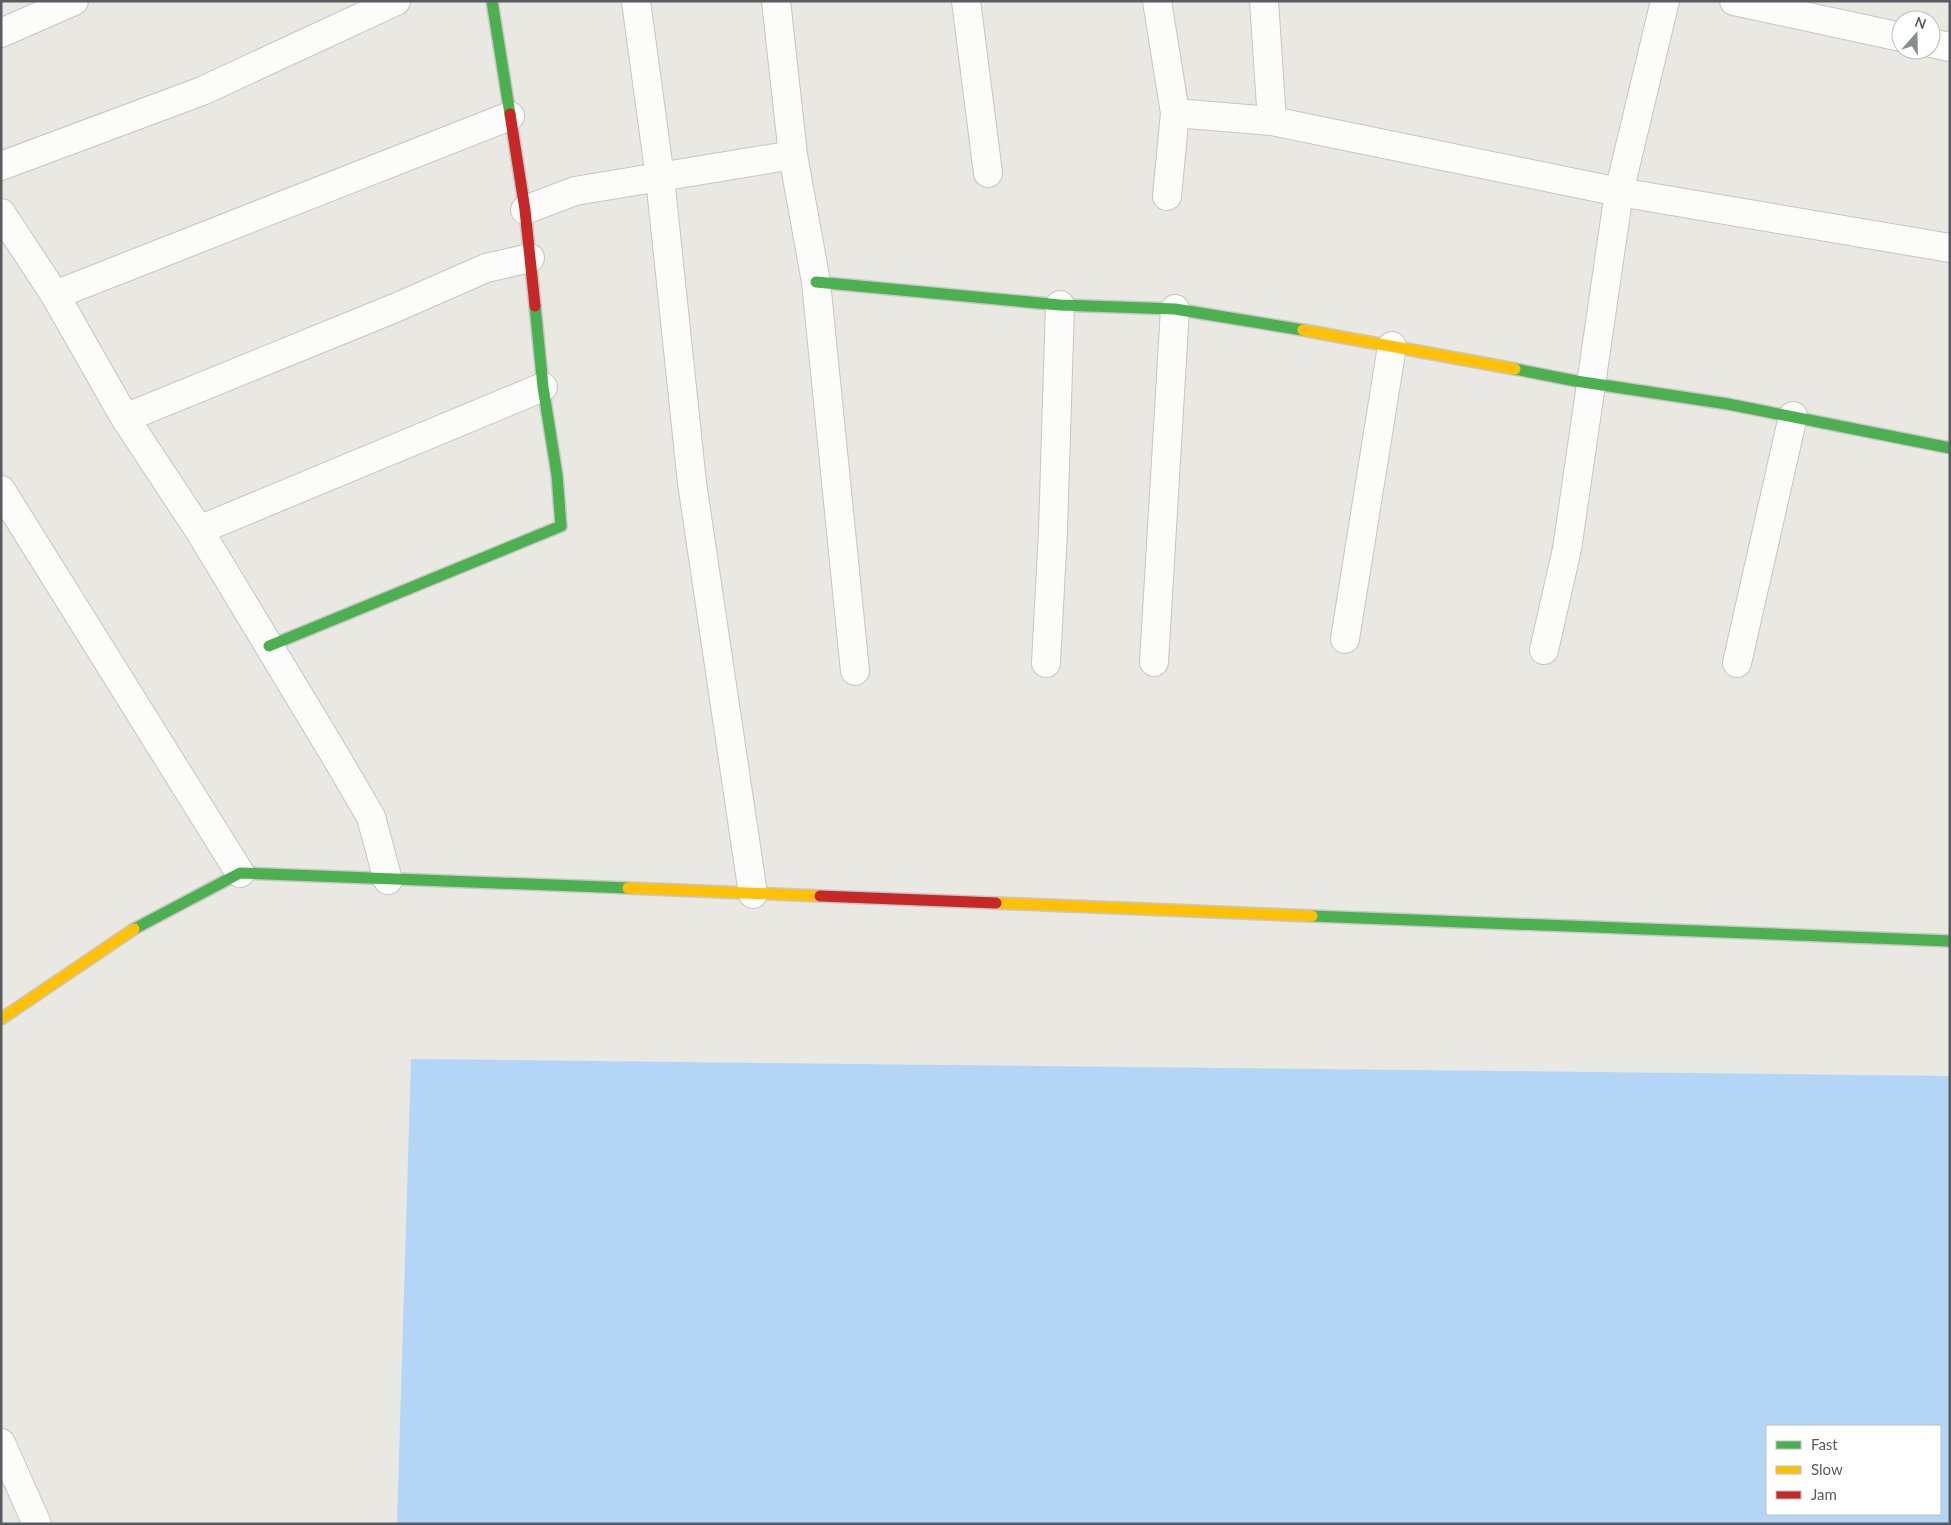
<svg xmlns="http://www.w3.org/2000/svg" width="1951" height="1525" font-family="Lato,sans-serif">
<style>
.water{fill:#b3d6f6;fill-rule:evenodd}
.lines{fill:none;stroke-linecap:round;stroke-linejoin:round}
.street-casing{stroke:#c5c6c4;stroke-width:30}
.fast-casing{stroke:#c6c7c6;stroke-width:14}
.slow-casing{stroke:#c6c7c6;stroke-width:14}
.jam-casing{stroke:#c6c7c6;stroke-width:14}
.street{stroke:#fcfcfb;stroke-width:28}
.fast{stroke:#4caf50;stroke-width:11}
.slow{stroke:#ffc107;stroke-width:11}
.jam{stroke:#c62828;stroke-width:11}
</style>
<rect width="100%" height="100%" fill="#e9e8e2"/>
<!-- water -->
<path class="water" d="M411 1059 1950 1076V1524H397ZM1767 1426H1940V1514H1767Z"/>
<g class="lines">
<!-- street casing -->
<g class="street-casing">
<path id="street" d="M636 1 660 178 692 483 753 894
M776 1 793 155 816 282 855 671
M966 1 988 173
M1157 1 1175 113 1272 121 1264 1
M1734 1 1901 37
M1 33 74 1
M1931 43 1950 47
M1272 121 1619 192 1950 248
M1 166 202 91 396 1
M1167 196 1175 113
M525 210 575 191 793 155
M1 213 55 295 125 418 199 530 336 757 371 817 388 880
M55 295 510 116
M125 418 395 308 486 268 530 258
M1 490 240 873
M199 530 543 387
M1345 639 1392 346
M1544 650 1567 549 1619 192 1665 1
M1154 662 1175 309
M1046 663 1053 531 1060 305
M1737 663 1793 416
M1 1443 37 1524"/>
</g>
<!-- fast casing -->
<g class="fast-casing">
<path id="fast" d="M492 1 510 114
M816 282 1060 305 1175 309 1303 330
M1515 369 1576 381 1728 404 1950 448
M269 646 561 526 557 475 543 387 535 306
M1312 916 1950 941
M134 929 240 873 628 888"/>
</g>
<!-- slow casing -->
<g class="slow-casing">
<path id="slow" d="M1303 330 1515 369
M628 888 820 896
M996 903 1312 916
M1 1019 134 929"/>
</g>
<!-- jam casing -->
<g class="jam-casing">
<path id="jam" d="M510 114 525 210 535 306
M820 896 996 903"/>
</g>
<!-- street -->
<use href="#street" class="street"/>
<!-- fast -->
<use href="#fast" class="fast"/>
<!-- slow -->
<use href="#slow" class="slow"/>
<!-- jam -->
<use href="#jam" class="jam"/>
</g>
<!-- border -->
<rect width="1951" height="1525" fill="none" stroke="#585b61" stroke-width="5"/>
<!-- legend -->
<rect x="1766" y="1425" width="175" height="90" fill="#ffffff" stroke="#bcbdc0"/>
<rect x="1776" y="1441" width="25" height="8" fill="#4caf50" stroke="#bcbdc0"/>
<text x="1811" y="1450" font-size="15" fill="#585b61">Fast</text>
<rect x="1776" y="1466" width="25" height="8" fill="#ffc107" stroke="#bcbdc0"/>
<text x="1811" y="1475" font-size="15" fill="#585b61">Slow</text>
<rect x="1776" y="1491" width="25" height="8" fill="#c62828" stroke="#bcbdc0"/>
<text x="1811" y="1500" font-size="15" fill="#585b61">Jam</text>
<!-- north arrow -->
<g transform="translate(1916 35) rotate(20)"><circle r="24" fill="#ffffff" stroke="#bcbdc0"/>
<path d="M0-4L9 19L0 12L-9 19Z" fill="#8b8c8e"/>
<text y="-8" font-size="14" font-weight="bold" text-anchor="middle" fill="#585b61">N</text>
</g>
</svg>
